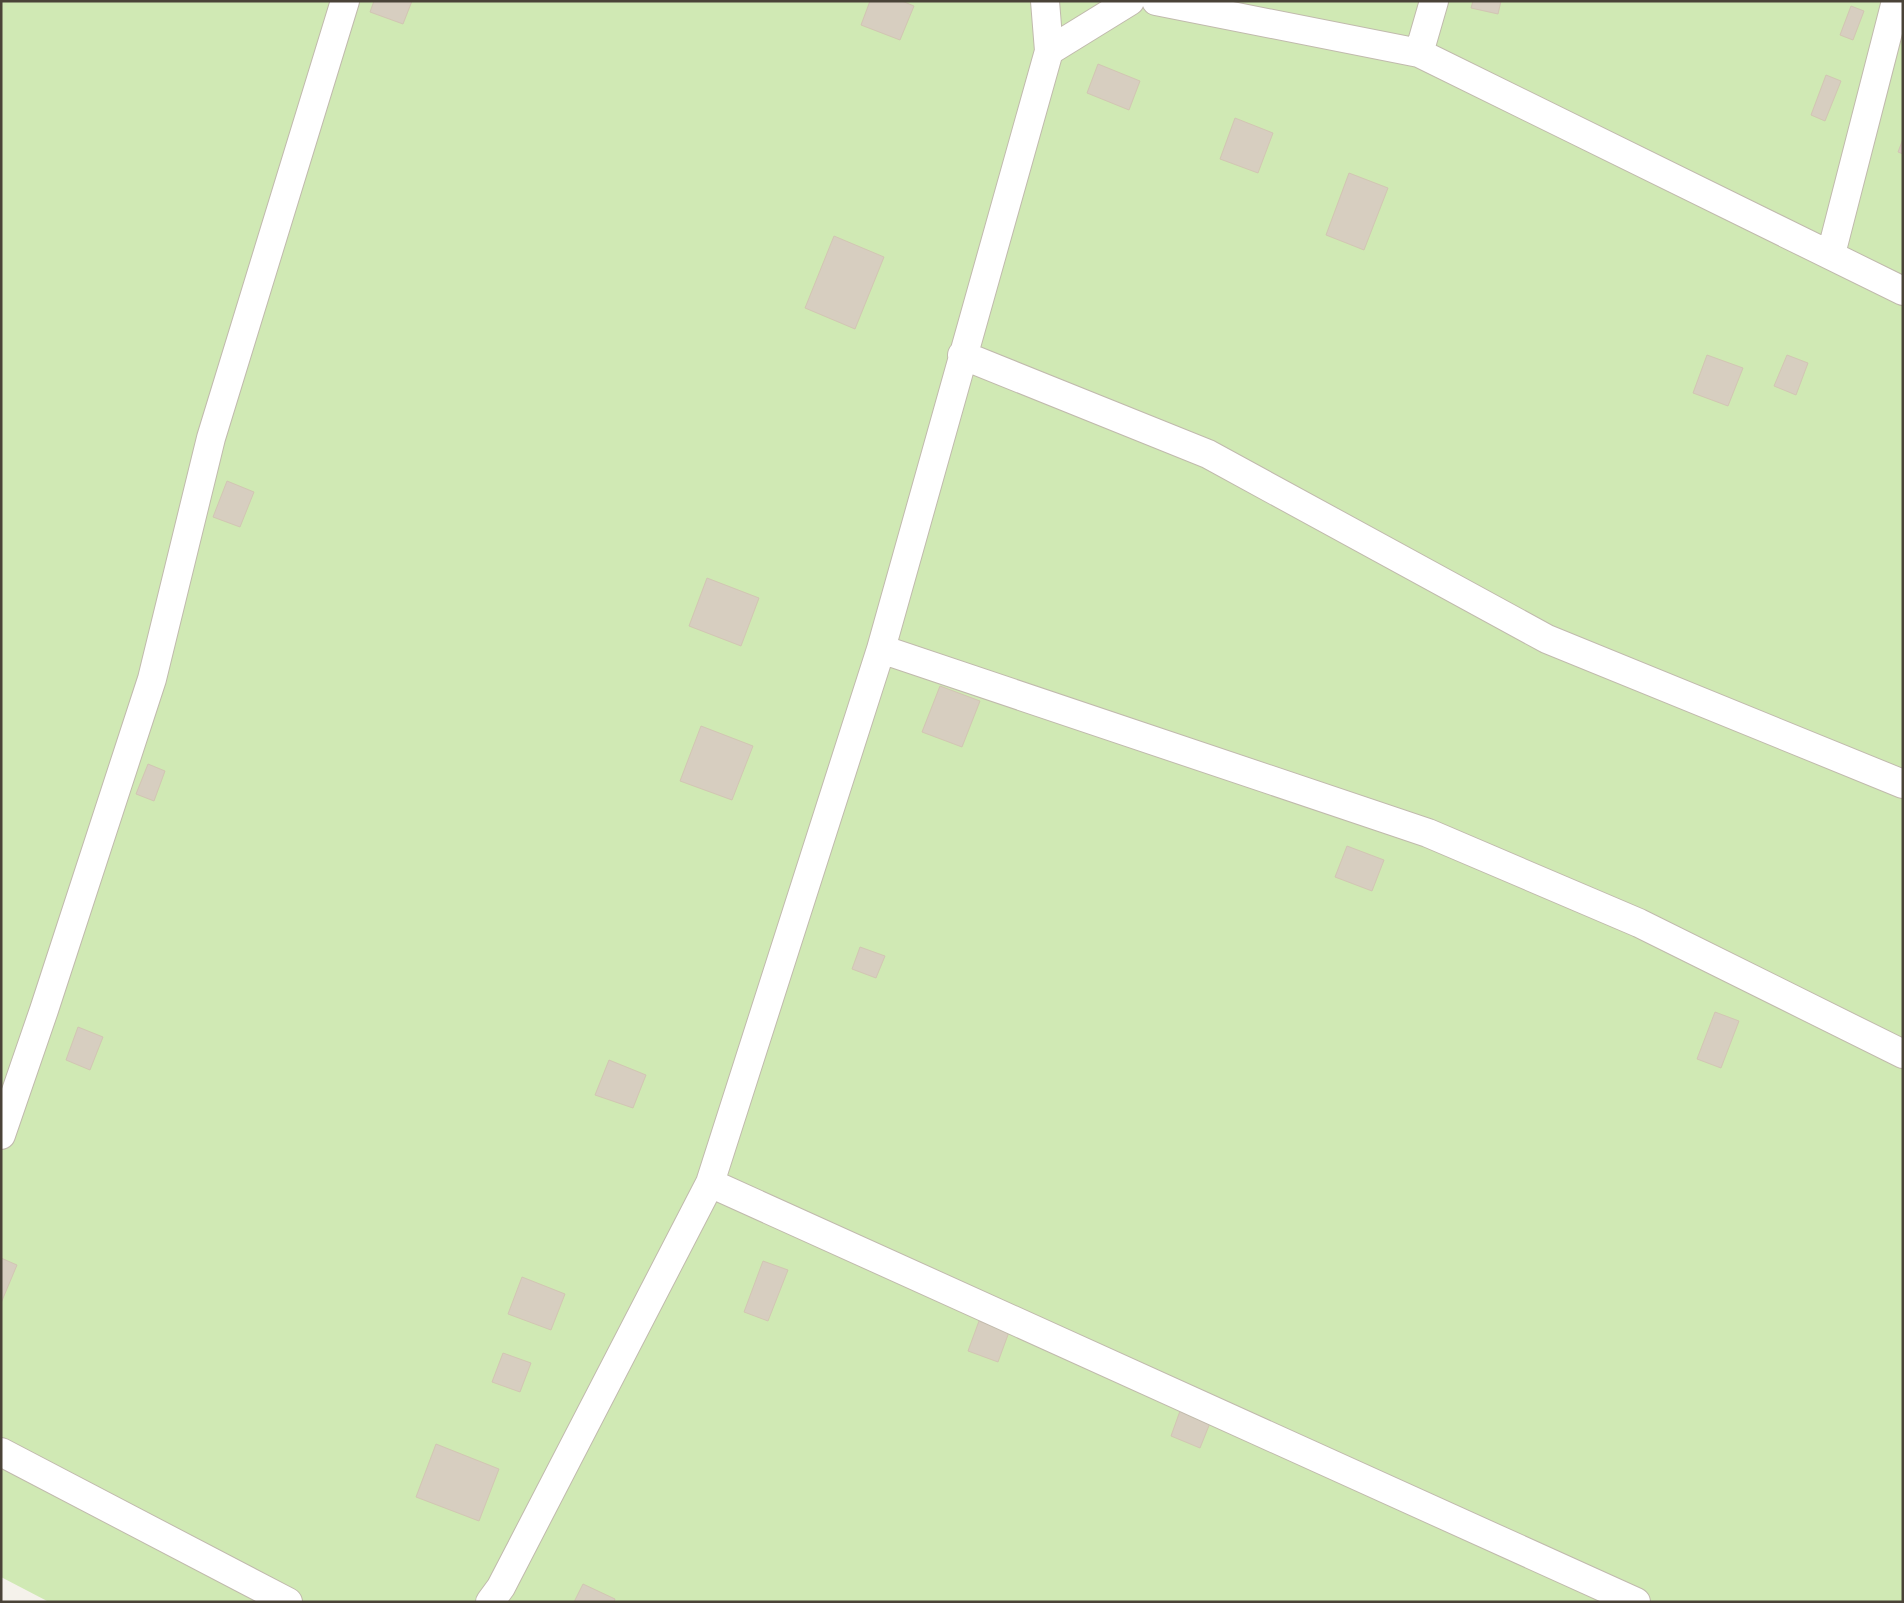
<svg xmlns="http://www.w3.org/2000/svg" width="1904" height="1603" font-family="'Roboto Condensed',sans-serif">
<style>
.green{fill:#d0e9b4}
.building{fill:#d7cec0;stroke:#d2c6b3}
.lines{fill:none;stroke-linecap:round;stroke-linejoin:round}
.minor-casing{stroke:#c1baad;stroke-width:30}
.minor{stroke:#fff;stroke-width:28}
</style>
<rect width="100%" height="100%" fill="#f5f2eb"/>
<!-- green -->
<path class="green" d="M1 1H1903V1602H49L1 1577Z"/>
<!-- building -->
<path class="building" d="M374 1H412L403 24 370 12Z
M870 1H902L914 6 900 40 861 25Z
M1473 1H1501L1498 14 1471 8Z
M1851 6 1864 11 1853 40 1840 35Z
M1098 64 1140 81 1129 110 1087 93Z
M1826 75 1841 81 1825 121 1811 115Z
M1235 118 1273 133 1258 173 1220 159Z
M1903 139V154L1898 152Z
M1349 173 1388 188 1364 250 1326 235Z
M834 236 884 257 855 329 805 308Z
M1707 355 1743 368 1728 406 1693 393Z
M1787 355 1808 363 1796 395 1774 386Z
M227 481 254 492 240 527 213 517Z
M707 578 759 598 741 646 689 626Z
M940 686 980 701 962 747 922 732Z
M701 726 753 746 732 800 680 781Z
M148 764 165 771 154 801 136 794Z
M1347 846 1384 860 1372 891 1335 877Z
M860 947 885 956 876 978 852 969Z
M1715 1012 1739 1021 1721 1068 1697 1059Z
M78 1027 103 1037 90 1070 66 1060Z
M609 1060 646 1075 633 1108 595 1095Z
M1 1258 17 1265 1 1303Z
M763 1261 788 1270 768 1321 744 1312Z
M522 1277 565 1294 551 1330 508 1314Z
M979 1321 1009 1332 998 1362 968 1351Z
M503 1353 531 1363 520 1392 492 1382Z
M1180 1411 1210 1423 1200 1448 1171 1436Z
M436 1444 499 1469 479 1521 416 1497Z
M583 1584 615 1599 614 1602H574Z"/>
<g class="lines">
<!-- minor casing -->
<g class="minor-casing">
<path id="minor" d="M1045 1 1049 51
M1156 1 1419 53 1903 291
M1419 53 1434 1
M1831 254 1896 1
M962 355 1208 454 1547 639 1903 784
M881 649 1428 833 1639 923 1903 1054
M1 1135 44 1010 152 679 211 438 345 1
M710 1183 1636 1602
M1 1452 288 1602
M490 1602 501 1587 710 1183 881 649 1049 51 1130 1"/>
</g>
<!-- minor -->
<use href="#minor" class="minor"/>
</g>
<!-- border -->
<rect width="1904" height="1603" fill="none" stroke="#4a4338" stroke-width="5"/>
</svg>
